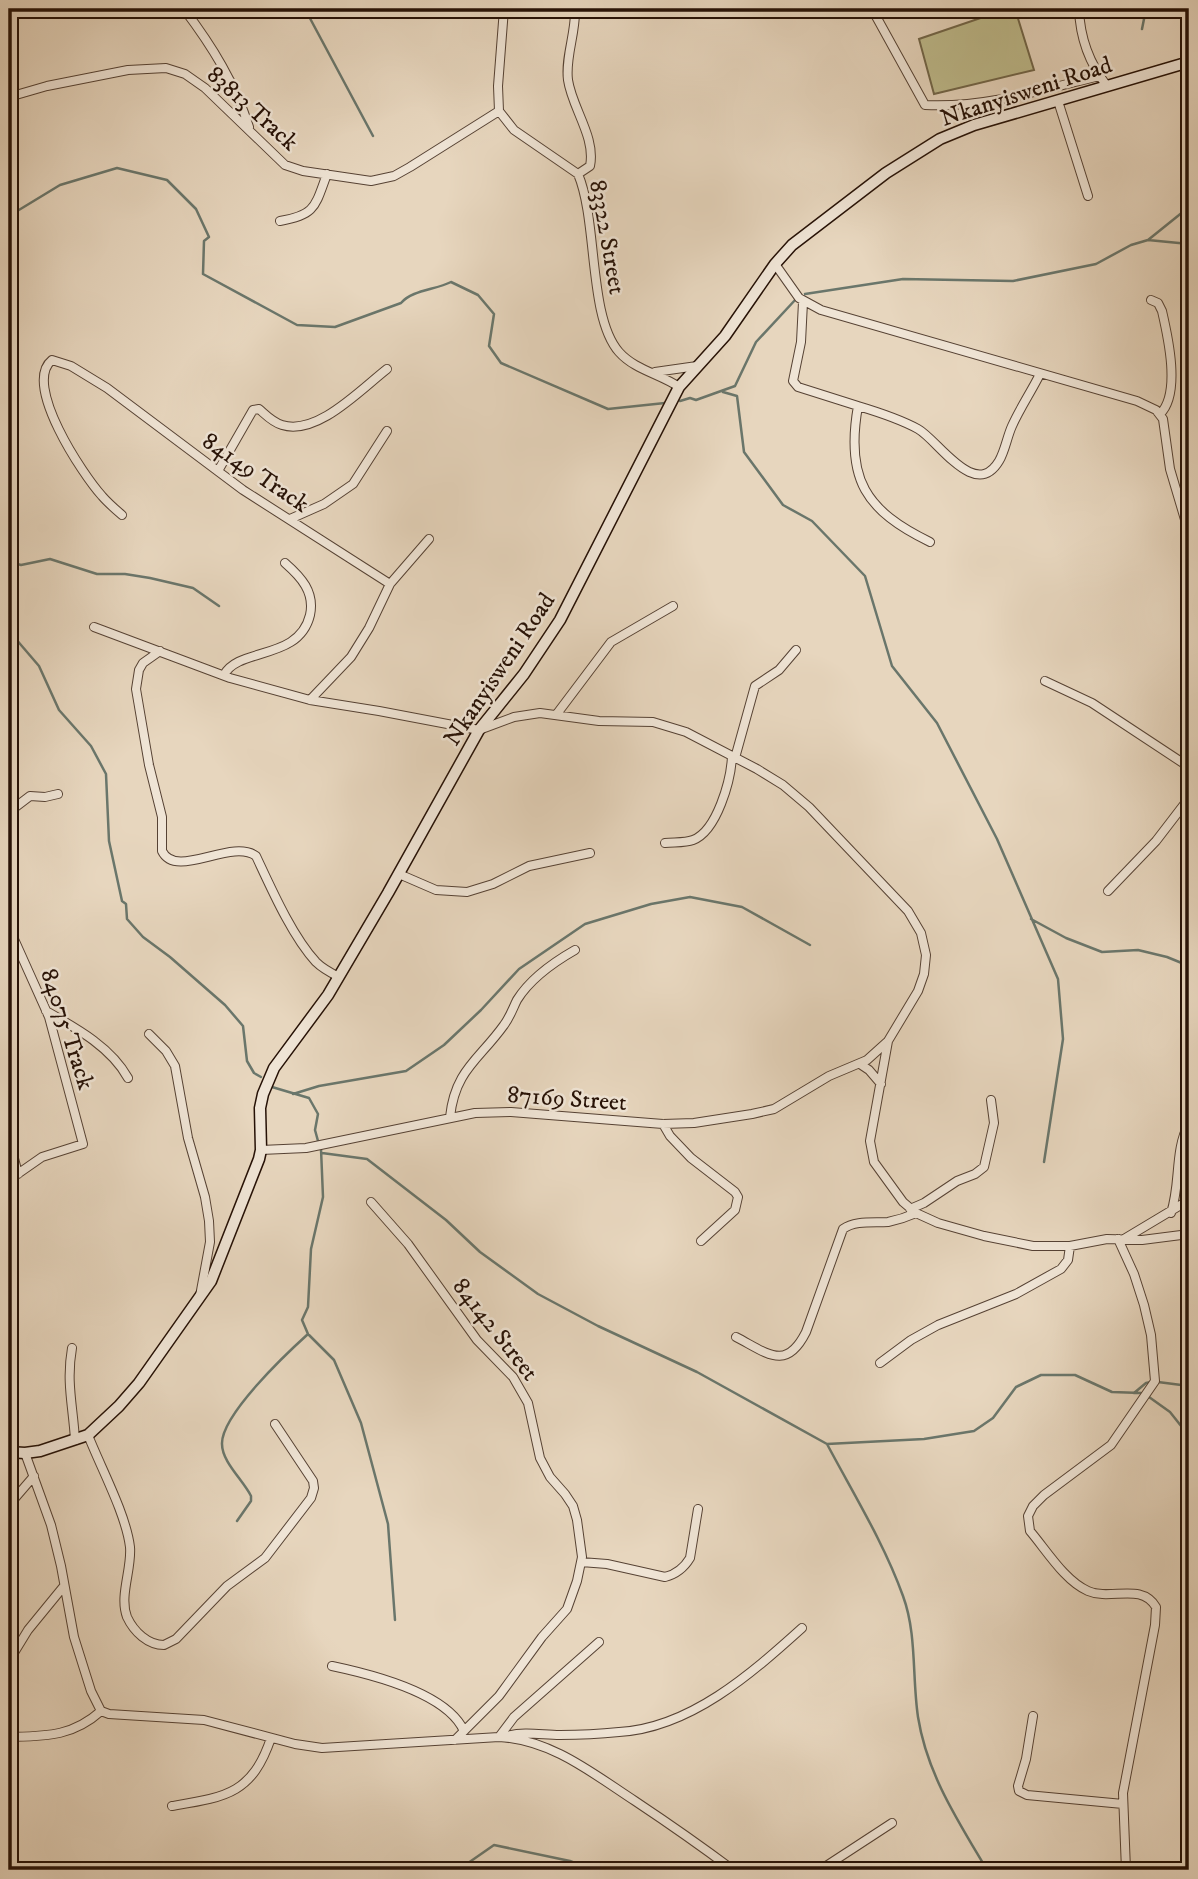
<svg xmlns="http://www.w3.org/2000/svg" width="1198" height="1879" font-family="'IM FELL DW Pica',serif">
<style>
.green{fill:#bebb8c;stroke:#726649;stroke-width:2}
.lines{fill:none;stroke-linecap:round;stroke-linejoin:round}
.stream{stroke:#6a766b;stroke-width:2.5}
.street-casing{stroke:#564234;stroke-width:10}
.secondary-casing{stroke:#261106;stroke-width:13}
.street{stroke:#efe4d5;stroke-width:8}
.secondary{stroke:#efe4d5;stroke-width:10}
.labels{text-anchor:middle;stroke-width:5;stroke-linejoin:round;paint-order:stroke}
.street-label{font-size:24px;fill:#261106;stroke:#efe4d5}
</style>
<rect width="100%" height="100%" fill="#e7d6be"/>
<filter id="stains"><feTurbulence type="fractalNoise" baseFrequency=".00286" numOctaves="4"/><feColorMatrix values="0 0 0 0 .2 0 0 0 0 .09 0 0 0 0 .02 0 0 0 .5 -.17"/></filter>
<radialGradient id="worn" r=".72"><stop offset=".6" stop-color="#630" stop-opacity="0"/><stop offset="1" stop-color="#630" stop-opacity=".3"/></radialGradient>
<!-- green -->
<path class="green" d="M1007 9H1015L1034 70 934 94 919 39Z"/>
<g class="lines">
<!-- stream -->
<path class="stream" d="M305 9 373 136
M1142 29 1146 9
M9 216 60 185 117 168 167 180 196 209 209 237 204 241 203 274 297 325 335 327 401 303C412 290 435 290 451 282L478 295 494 314 489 346 501 363 608 409 665 403
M1148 240 1189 244
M805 294 903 279 1013 281 1096 264 1131 245 1148 240 1189 207
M723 392 737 396 744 452 783 505 812 521 865 576 892 666 937 723 997 839 1058 979 1063 1039 1044 1162
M680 401 690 398 696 400 735 386 756 342 796 299
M9 559 11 589 9 593
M10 562 21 565 50 559 97 574H125L150 578 193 588 219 606
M9 631 39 666 59 710 91 746 106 774 109 841 122 901 126 904 127 919 143 937 170 957 225 1005 243 1026 247 1061 254 1073 261 1077
M1031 919 1066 938 1102 952 1138 950 1167 957 1189 966
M272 1087 309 1098 318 1114 315 1130 318 1141
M293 1094 319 1086 406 1071 444 1045 481 1010 519 969 585 924 651 904 690 897 742 907 810 945
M322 1153 367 1159 446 1220 480 1252 538 1294 598 1326 697 1372 827 1444 924 1439 974 1431 993 1418 1016 1387 1041 1375H1075L1112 1392 1141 1393
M309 1335 334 1360 361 1423 388 1524 395 1620
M1158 1382 1189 1386
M1134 1393 1146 1383 1151 1382
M1149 1397 1170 1412 1189 1436
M827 1444C853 1493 884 1543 903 1596 917 1634 912 1677 918 1717 927 1774 958 1821 987 1870
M237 1521 251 1501V1496C243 1480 222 1462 222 1444 221 1415 287 1353 308 1334L302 1320 308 1307 311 1249 323 1197 321 1149
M458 1870 494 1845 570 1861 592 1870
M674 1870 689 1863"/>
<!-- street casing -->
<g class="street-casing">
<path id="street" d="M184 9C212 46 235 83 249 127
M504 9 498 86 499 111 514 130 578 174C598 221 588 317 619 352 635 370 660 374 679 387
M575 9C576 33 565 57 568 80 572 108 596 137 590 166L578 174
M872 9 925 105C984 108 1042 90 1099 76
M1079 9C1080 38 1089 63 1107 86
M9 97 47 86 128 70 166 68 185 74 205 88 285 165 303 171 371 181 394 176 410 167 499 111
M1058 101 1088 196
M280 221C316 215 315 206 327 174
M775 264 799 298 821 310 1137 401 1156 410 1163 419 1170 469 1189 533
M1151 300 1158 303 1162 311C1168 337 1181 394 1160 414
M803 302 801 342 793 381 798 387 858 406C845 479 866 511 930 542
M655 372 697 366
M858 406C878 412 900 419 918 429 938 440 975 501 999 461 1005 451 1007 437 1012 426 1020 408 1031 392 1040 374
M218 471 253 410 259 409C266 415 272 422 282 425 317 436 360 390 387 369
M122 515C115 509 108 503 102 496 83 475 22 384 52 360L71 366 107 388 243 490 390 584 429 539
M290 519 324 504 353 484 387 431
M94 627 230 678 310 700 379 711 479 730 514 717 540 713 599 721 653 722 686 732 757 769 783 785 809 807 908 911 921 933 926 955 924 974 918 991 888 1041 870 1141 874 1162 903 1202 916 1213 938 1223 984 1236 1033 1246H1070L1107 1239 1142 1240 1189 1234
M160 651 143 663 139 670 136 689 149 765 162 817V851C176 880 231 838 256 856 271 888 292 936 316 962 322 968 331 973 339 977
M224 675C238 647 299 661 310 615 315 592 301 577 285 563
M1045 681 1092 703 1189 767
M310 700 351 657 369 628 390 584
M556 715 611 642 673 606
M735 758 755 686 779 670 796 650
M9 812 30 796 45 797 58 794
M665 843C674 842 685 843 693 840 717 831 731 780 732 756
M399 874 436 890 467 892 493 884 529 866 590 853
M1108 891 1156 841 1189 798
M9 928 49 1017 83 1144 42 1157 9 1180
M46 1011C76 1028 111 1047 128 1078
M149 1034 166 1051 175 1066 188 1138 205 1197 209 1221 210 1242 200 1296
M860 1064 869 1070 881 1084
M450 1117C455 1070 479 1060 504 1025 510 1017 513 1008 517 1000 530 979 554 962 575 950
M663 1124 670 1136 691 1158 735 1192 738 1197 735 1210 701 1241
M9 1139 18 1174
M261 1150 306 1148 475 1113 511 1112 663 1124 694 1123 752 1114 774 1109 829 1076 867 1060 887 1042
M371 1202 408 1244 477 1340 513 1377 528 1403 540 1458 550 1477 565 1494 573 1506 577 1520 582 1557 577 1581 567 1609 542 1637 499 1696 455 1740
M910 1209 924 1203 957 1181 975 1174 984 1167 994 1123 991 1100
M1171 1213C1181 1183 1174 1151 1189 1123
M1118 1239 1134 1274 1144 1305 1151 1335 1155 1381 1111 1445 1044 1495 1033 1506 1028 1516 1030 1531C1047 1551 1065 1581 1088 1591 1111 1601 1141 1582 1156 1607L1155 1625 1123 1793 1126 1870
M1124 1239 1189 1200
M736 1337C767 1353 786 1372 806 1332L843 1229C855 1220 874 1223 888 1222 898 1220 907 1217 916 1213
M72 1348C66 1382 73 1406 75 1440
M880 1363 911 1340 938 1325 1016 1294 1061 1269 1068 1260 1070 1246
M88 1435C100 1466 126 1514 130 1547 132 1569 119 1596 127 1617 134 1632 148 1645 164 1645L176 1639 227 1586 265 1558 311 1498 314 1488 313 1481 275 1424
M25 1453 51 1525 61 1566 74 1637 91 1691 101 1711 109 1714 204 1720 295 1744 322 1748 499 1737C552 1740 592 1773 635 1801 668 1823 701 1846 733 1870
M9 1505 34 1476
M581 1562 607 1564 665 1577C677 1574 684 1568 690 1558L698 1509
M9 1661 28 1630 64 1586
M332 1666C370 1674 447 1693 464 1731
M1033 1716 1026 1759 1018 1786 1019 1791 1027 1795 1123 1804
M507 1736C525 1731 542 1735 560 1735 580 1735 600 1734 619 1732 690 1728 751 1674 802 1628
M9 1737C45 1736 72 1737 101 1711
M499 1737 514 1717 599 1642
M172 1806C226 1797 252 1794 271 1738
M9 1836V1835
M820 1870 892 1823"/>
</g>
<!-- secondary casing -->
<g class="secondary-casing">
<path id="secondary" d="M9 1452 25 1453 40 1451 88 1435 119 1406 139 1383 211 1281 259 1159 261 1150 260 1108 263 1094 274 1068 328 995 388 893 479 730 524 674 560 620 679 387 725 336 775 264 792 245 886 173 940 139 974 125 1189 62"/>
</g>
<!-- street -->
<use href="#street" class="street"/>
<!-- secondary -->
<use href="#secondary" class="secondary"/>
</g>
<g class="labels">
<!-- street labels -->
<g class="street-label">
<text transform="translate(1026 91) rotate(-18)" y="8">Nkanyisweni Road</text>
<text transform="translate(253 108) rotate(42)" y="8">83813 Track</text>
<text transform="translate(608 237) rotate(80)" y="8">83322 Street</text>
<text transform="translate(256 472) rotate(34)" y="8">84149 Track</text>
<text transform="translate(499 669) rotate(-56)" y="8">Nkanyisweni Road</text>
<text transform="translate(68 1029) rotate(72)" y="8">84075 Track</text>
<text transform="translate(567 1098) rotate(4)" y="8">87169 Street</text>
<text transform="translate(496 1329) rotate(52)" y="8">84142 Street</text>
</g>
</g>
<!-- margin -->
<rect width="1198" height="1879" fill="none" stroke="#e7d6be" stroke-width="35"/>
<rect x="10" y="10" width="1177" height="1858" fill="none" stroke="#261106" stroke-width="3.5"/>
<rect x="18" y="18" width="1163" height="1844" fill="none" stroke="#261106" stroke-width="2"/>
<rect width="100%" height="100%" filter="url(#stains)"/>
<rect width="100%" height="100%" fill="url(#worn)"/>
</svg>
